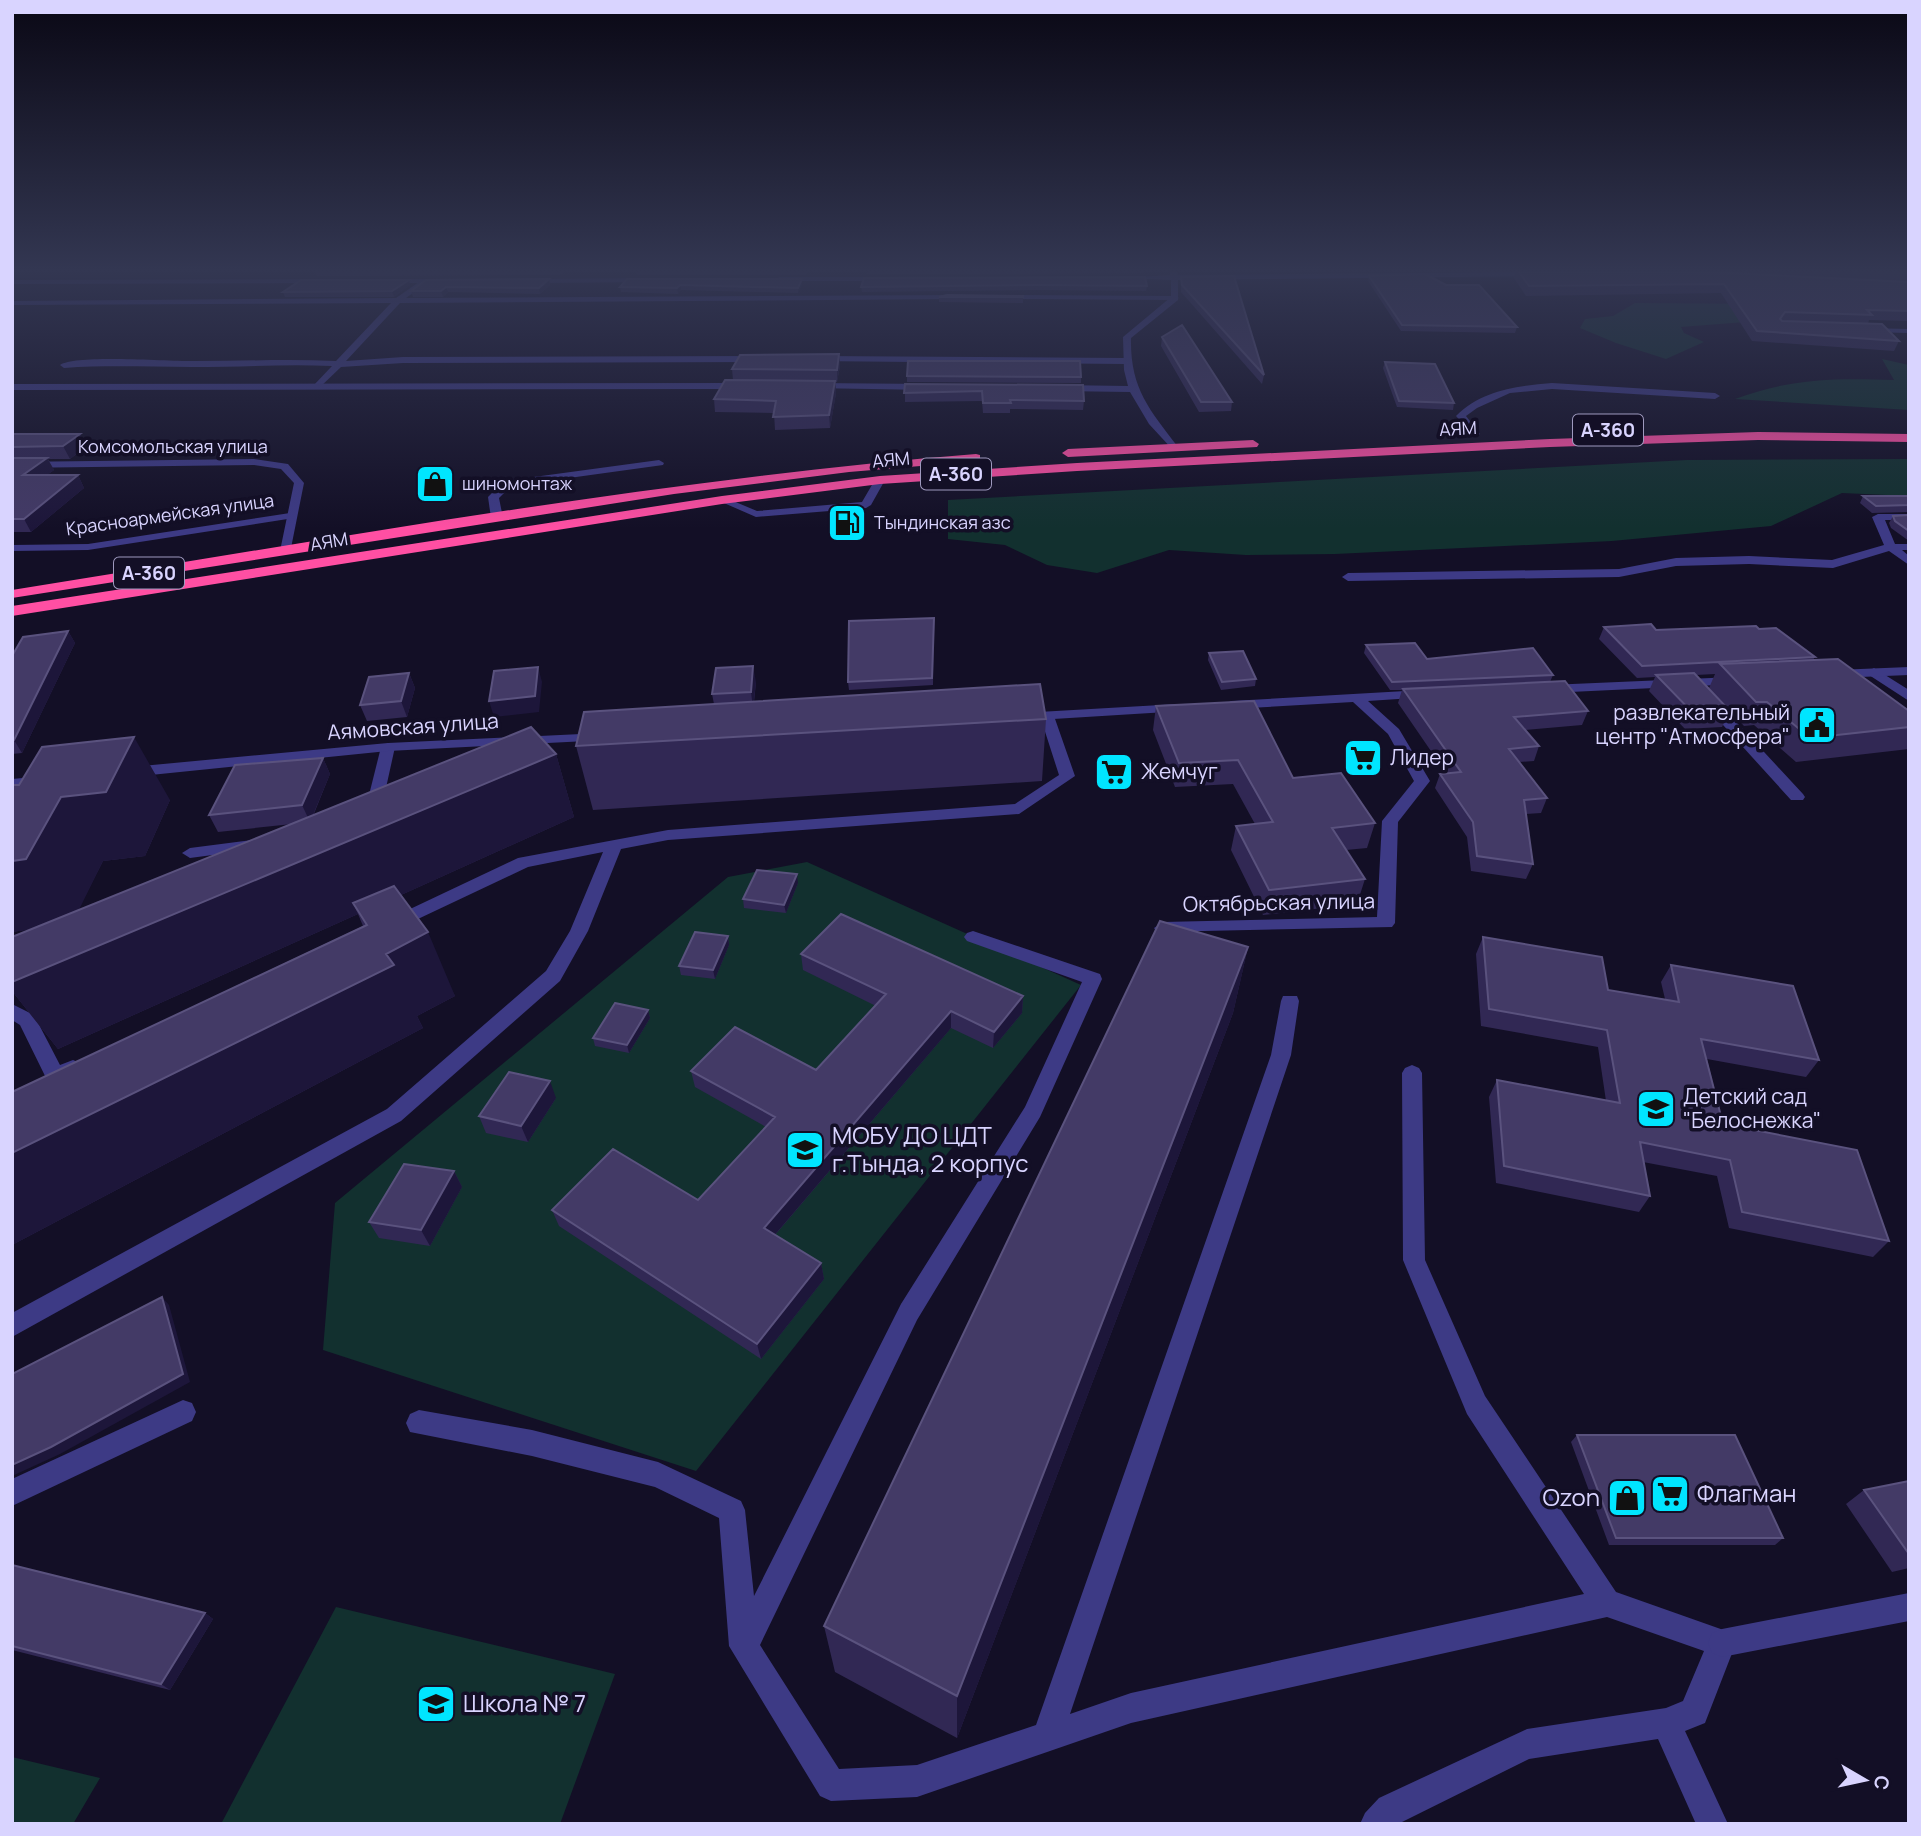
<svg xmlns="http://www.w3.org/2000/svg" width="1921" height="1836" font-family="Manrope,sans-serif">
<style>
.green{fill:#12302f}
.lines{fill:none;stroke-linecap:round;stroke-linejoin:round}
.lane{fill:#3d3a85;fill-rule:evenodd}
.street{fill:#3d3a85;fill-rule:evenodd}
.highway{fill:#ff4fa3;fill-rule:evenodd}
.wall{fill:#312854}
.shaded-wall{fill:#1d163a}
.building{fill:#433a66;stroke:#5a527e;stroke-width:2}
.labels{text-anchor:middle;stroke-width:7;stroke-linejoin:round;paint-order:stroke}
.far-street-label{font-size:18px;fill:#d9d4ff;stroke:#130f26}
.far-poi-label{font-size:18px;fill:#d9d4ff;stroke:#130f26;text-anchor:start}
.shield{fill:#130f26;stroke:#9e99be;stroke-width:2}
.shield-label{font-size:19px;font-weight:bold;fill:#d9d4ff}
.poi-label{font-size:21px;fill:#d9d4ff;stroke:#130f26;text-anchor:start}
.street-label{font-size:21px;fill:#d9d4ff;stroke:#130f26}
.near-poi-label{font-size:24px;fill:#d9d4ff;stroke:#130f26;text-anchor:start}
</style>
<rect width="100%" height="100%" fill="#130f26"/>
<!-- green -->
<path class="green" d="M1635 303 1764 304 1746 322 1681 327 1684 333 1704 342 1666 359 1616 343 1580 328 1585 319 1613 316Z
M1882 359 1909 365V410L1735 399C1792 378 1835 378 1894 380Z
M1909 459V496L1842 493 1771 526 1612 541 1335 554 1246 555 1169 550 1097 573 1047 565 1005 545 948 539V500L1687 460Z
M807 862 1081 985 696 1471 323 1350 335 1203 728 877Z
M336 1607 615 1674 560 1824H221Z
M12 1757 100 1778 73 1824H12Z"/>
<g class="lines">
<!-- lane -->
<path class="lane" d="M422 280 425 284 406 298 962 295 966 297 962 299 400 303 346 361 403 357 761 356 765 359 761 362 403 363 341 367 319 388 314 385 332 366C285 364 239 367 192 367 149 367 107 365 64 368L60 365C78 354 168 362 195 361 242 361 289 359 336 361L391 303 12 305V301L396 298Z
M1000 295 1175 296 1179 298 1175 300 997 299Z
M1864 328 1909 329V333L1867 332Z
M817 356 1125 358 1129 361 1125 364 814 361Z
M1552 383 1715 393 1720 396 1715 399 1552 389 1510 393 1477 408 1466 416 1480 434 1475 437 1456 416C1482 390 1517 386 1552 383Z
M659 460 664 463 663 465 511 486 499 498 503 518 497 521 491 518 488 497 504 481Z
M876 478 885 480 871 505 866 508 756 517 717 500 726 498 757 511 862 502Z
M290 513 296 516 294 518 88 550 12 551V545L88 544Z
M1878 514H1909V520H1885L1895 544H1909V550H1902L1909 556V565L1889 551 1833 568 1749 564 1676 566 1619 577 1348 581 1342 577 1348 573 1619 569 1676 558 1749 556 1832 560 1884 545 1872 517Z
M1874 668 1909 690V701L1869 675 1867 672Z
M1709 697 1714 698 1803 794 1805 797 1803 800H1791L1704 704V698Z
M1047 712 1054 716 1075 776 1019 814 668 840 621 849 588 931 560 981 401 1121 12 1337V1313L387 1109 546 971 570 931 603 852 528 867 401 927H389L386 923 389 919 518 858 668 830 1015 804 1059 775 1040 716Z
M388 743 395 747 382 806 374 811H362L360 808 367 803 381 747Z
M259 839 265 840 267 844 265 848 190 858 182 853 190 848Z
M973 931 1100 974 1102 979 1040 1117 917 1320 760 1645 839 1769 917 1765 1036 1725 1271 1055 1281 1001 1283 996H1297L1299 1001 1291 1055 1070 1714 1131 1693 1584 1594 1467 1414 1403 1260 1402 1073 1405 1068 1412 1065 1419 1068 1422 1073 1425 1260 1485 1396 1616 1592 1732 1633 1736 1643 1705 1723 1685 1731 1728 1824H1696L1658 1739 1529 1759 1398 1824H1360L1365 1813 1379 1798 1527 1729 1666 1708 1683 1701 1704 1651 1607 1617 1131 1723 917 1797 831 1801 820 1796 729 1646 719 1518 655 1487 532 1456 410 1432 406 1423 410 1414 419 1410 532 1430 658 1462 741 1501 745 1510 754 1596 901 1304 1025 1107 1082 982 967 941 964 937 967 933Z
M12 1004 34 1015 60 1065 73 1060 80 1063 83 1068 80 1073 55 1084 48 1082 20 1025 12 1020Z
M183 1400 192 1403 196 1412 192 1421 12 1506V1479Z"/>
<!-- street -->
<path class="street" d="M1170 272H1177L1178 275 1538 272 1542 274 1538 276 1178 280V300L1131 338C1130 388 1149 409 1178 447L1173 450 1149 424 1130 392 1059 391 1054 388 1059 385 1128 386 1124 370 1123 337 1171 297V280L1118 278 1170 275Z
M779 277H887L891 279 887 281H776Z
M649 278 652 282 527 283 523 281 527 279Z
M327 279 324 283 12 284V280Z
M387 279H446L450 281 446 283H384Z
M814 383 929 384 934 387 929 390 811 388 809 386Z
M12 384 744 383 749 386 744 389 12 390Z
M254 459 288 464 304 483 290 553 280 551 294 483 281 469 254 465 12 468V462Z
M1909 667V675L1836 678 1829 674 1836 670Z
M1734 677 1741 681 1739 684 1549 693 1542 689 1549 685Z
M1423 690 1428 691V697L1368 701 1399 729 1430 781 1398 822 1395 923 1392 927 1157 932 1154 928 1163 922 1377 917 1382 821 1414 781 1388 734 1353 702 1231 709 1224 705 1231 701Z
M1178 704 1185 708 1183 711 1021 721 1014 717 1021 713Z
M602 733 609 737 607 740 388 751 131 777 123 772 131 767 388 743Z
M44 776 49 778 52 781 49 784 12 789V779Z
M1909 1593V1621L1722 1657 1712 1653 1708 1643 1712 1633 1722 1629Z"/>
<!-- highway -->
<path class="highway" d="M1758 432 1909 434V442L1758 440 1550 447 1077 471 880 484 722 504 12 616V606L722 496 880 476 1077 463 1550 439Z
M1253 440 1259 444 1257 447 1068 457 1062 453 1068 449Z
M976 454 980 455V461L849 472 674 494 12 598V590C333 539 653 480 976 454Z"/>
</g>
<!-- wall -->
<path class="wall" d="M315 272H564L560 275 317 276Z
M636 272H807L806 275H637Z
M867 272H1143V273L867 274Z
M1516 272H1909V321L1869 320 1868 324 1899 341 1894 351 1752 341 1721 293 1526 296 1514 278Z
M1369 276 1517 327 1515 333 1401 331 1368 281Z
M1181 277 1264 375 1262 384 1181 292Z
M864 278 1147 286 1146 291 1037 290 862 292 861 287Z
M549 279 550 285 540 294 448 292 443 297H413L411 291 426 280Z
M802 279V284L798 293 681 290 678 294 621 292 620 287Z
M410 285 394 297H285L283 292Z
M1023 296V303L939 302V297Z
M1162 337 1232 402 1231 411 1199 412 1161 346Z
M839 354 840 366 837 382H835L836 393 830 428 775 430 774 413 715 412 714 399 733 380 732 369Z
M1385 362 1454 403 1453 410 1397 407 1383 368Z
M907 376 1081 377V383L907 382Z
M905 384 1084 401 1083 410 1010 409V413H983L982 401 905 402Z
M12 434 87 446 70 459H48L54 470 47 475H78L84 488 31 532H12Z
M1863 496H1909V512L1872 513 1860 503Z
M1909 515V541L1891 528 1889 523 1893 516Z
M934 618 933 685 849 690 848 682Z
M1604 627 1656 630 1759 629 1815 657 1813 660 1909 711V749L1796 762 1754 725 1744 726 1709 688 1715 674 1696 675 1730 711 1722 727 1685 729 1649 691 1655 677 1637 678 1599 639Z
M68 631 75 643 22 753 12 754V656Z
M1366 645 1427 659 1553 675 1550 682 1588 711 1582 725 1525 730 1539 746 1534 761 1519 762 1547 798 1541 813 1526 814 1533 864 1526 879 1471 871 1467 837 1435 788 1440 774 1446 773 1398 703 1402 690H1390L1364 653Z
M1209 653 1256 679 1255 686 1221 690 1208 660Z
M409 673 415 688 407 717 367 721 360 705Z
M756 682 754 702 1046 719 1042 781 593 810 576 746 714 704 712 694Z
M1156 706 1375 823 1367 848 1346 850 1365 879 1357 904 1263 915 1231 850 1236 826 1255 824 1233 784 1175 787 1153 730Z
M556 754 574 817 401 895 455 996 417 1016 423 1028 12 1245V1092L363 926 358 914 58 1049 12 991V937L31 929 12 932V785L170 800 145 856 103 861 78 910 292 824 218 832 209 815 323 758 330 774 313 816Z
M798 883 786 913 744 908 743 899Z
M728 936 729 945 715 979 681 975 679 966Z
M1483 937 1608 990 1665 999 1661 982 1671 965 1819 1060 1806 1077 1707 1059 1723 1124 1889 1241 1873 1257 1729 1228 1717 1176 1643 1162 1650 1196 1639 1212 1496 1183 1489 1097 1497 1080 1606 1101 1598 1047 1481 1026 1476 954Z
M1248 947 1233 1013 957 1738 835 1672 824 1626Z
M801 954 1023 996 1022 1013 993 1048 951 1028 775 1235 821 1263 824 1279 761 1359 559 1226 552 1210 698 1200 766 1127 695 1087 691 1071 816 1070 876 1006 803 970Z
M648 1010 650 1018 629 1053 595 1046 593 1038Z
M556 1098 528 1142 486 1133 479 1116Z
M454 1171 462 1187 430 1246 379 1238 369 1222Z
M1577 1435 1783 1538 1775 1545H1609L1571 1442Z
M1909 1481V1568L1892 1572 1846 1504 1864 1490Z
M12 1565 205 1613 213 1619 170 1690 12 1650Z"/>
<!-- shaded-wall -->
<path class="shaded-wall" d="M549 279 550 285 540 294 539 288Z
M802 279V284L798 293V288Z
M409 280 410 285 394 297 392 291Z
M680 285 681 290 678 294 677 288Z
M446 287 448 292 443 297 441 291Z
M839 354 840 366 837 382V370Z
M835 381 836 393 830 428 829 415Z
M80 434 87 446 70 459 63 446Z
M47 458 54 470 30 488 23 475Z
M78 475 84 488 31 532 24 519Z
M68 631 75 643 22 753 14 740Z
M753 666 756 682 753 708 751 692Z
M538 667 542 682 539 712 494 717 489 701Z
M409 673 415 688 407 717 401 701Z
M134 737 170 800 145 856 103 861 72 924 12 932V861L61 797Z
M556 754 574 817 359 914 353 903 358 914 58 1049 12 991V982Z
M323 758 330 774 310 822 302 805Z
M797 874 798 883 786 913 784 905Z
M428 932 455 996 417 1016 423 1028 12 1245V1153L386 954Z
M728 936 729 945 715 979 713 970Z
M1248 947 1233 1013 957 1738V1696Z
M1023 996 1022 1013 993 1048 994 1032Z
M648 1010 650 1018 629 1053 627 1045Z
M951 1011V1028L767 1244 764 1228Z
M550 1081 556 1098 528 1142 521 1126Z
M454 1171 462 1187 430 1246 421 1230Z
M821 1263 824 1279 761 1359 757 1344Z
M162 1297 169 1305 190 1382 60 1454 12 1476V1465Z
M205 1613 213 1619 170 1690 161 1684Z"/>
<!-- building -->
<path class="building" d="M1519 272H1665L1731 273 1909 282V311L1867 310 1872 315 1785 312 1780 319 1782 321 1882 324 1899 341 1757 331 1724 284 1529 286Z
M1425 274 1446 285H1479L1517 327 1402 325 1369 276Z
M1234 276 1264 375 1182 285 1181 277Z
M1145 277 1147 286 1037 285 861 287 864 278Z
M549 279 539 288 446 287 441 291H411L426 280Z
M627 279H802L798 288 680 285 677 288 620 287Z
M301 280H409L392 291 283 292Z
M947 295 1023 296V297H939Z
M1182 325 1232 402H1201L1162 337Z
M839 354 837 370 732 369 740 355Z
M908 361H1080L1081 377 907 376Z
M1385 362 1435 364 1454 403 1399 401Z
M725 380 835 381 829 415 773 417 776 401 714 399Z
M905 384 1083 385 1084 401 1010 400 1011 403H983L982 391 904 393Z
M12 434H80L63 446 12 447Z
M12 458H47L23 475H78L24 519H12Z
M1863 496H1909V505L1876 506Z
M1909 515V531L1895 521 1893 516Z
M934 618 932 678 848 682 849 621Z
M1651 624 1656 630 1756 626 1759 629 1776 628 1815 657 1642 666 1604 627Z
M68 631 14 740 12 741V656L23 637Z
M1415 643 1427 659 1533 648 1553 675 1392 682 1366 645Z
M1243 651 1256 679 1222 682 1209 653Z
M1838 659 1909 711V727L1810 738 1767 702H1756L1720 664Z
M753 666 751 692 712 694 716 668Z
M538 667 535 696 489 701 494 671Z
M409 673 401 701 360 705 369 677Z
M1694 673 1730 711 1693 713 1656 675Z
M1565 681 1588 711 1514 717 1539 746 1509 749 1547 798 1524 800 1533 864 1477 856 1473 822 1440 774 1461 772 1403 689Z
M1040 684 1046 719 576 746 584 712Z
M1254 701 1293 778 1341 773 1375 823 1332 828 1365 879 1269 890 1236 826 1273 822 1238 760 1179 763 1156 706Z
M531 727 556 754 12 982V937Z
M134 737 106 792 61 797 26 859 12 861V785H19L42 747Z
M323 758 302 805 209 815 235 765Z
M757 870 797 874 784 905 743 899Z
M394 886 428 932 386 954 394 965 12 1153V1092L367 925 353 903Z
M841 914 1023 996 994 1032 951 1011 764 1228 821 1263 757 1344 552 1210 613 1149 698 1200 775 1117 691 1071 735 1027 816 1070 886 994 801 954Z
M1160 921 1248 947 957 1696 824 1626Z
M695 932 728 936 713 970 679 966Z
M1483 937 1602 957 1608 990 1679 1002 1671 965 1793 986 1819 1060 1701 1039 1723 1124 1857 1150 1889 1241 1742 1212 1730 1160 1640 1142 1650 1196 1504 1166 1497 1080 1620 1103 1607 1030 1489 1009Z
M615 1003 648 1010 627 1045 593 1038Z
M509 1072 550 1081 521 1126 479 1116Z
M404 1164 454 1171 421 1230 369 1222Z
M162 1297 183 1374 51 1447 12 1465V1374Z
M1577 1435H1735L1783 1538H1616Z
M1909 1481V1554L1864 1490Z
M12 1565 205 1613 161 1684 12 1646Z"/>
<!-- sky -->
<linearGradient id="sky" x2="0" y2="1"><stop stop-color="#0a0815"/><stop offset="0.51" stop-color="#333752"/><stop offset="1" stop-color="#333752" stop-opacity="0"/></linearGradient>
<rect width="1921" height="529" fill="url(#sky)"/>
<!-- icons -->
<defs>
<g id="shop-square" transform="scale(2.0125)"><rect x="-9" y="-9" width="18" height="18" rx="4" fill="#00e5ff" stroke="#130f26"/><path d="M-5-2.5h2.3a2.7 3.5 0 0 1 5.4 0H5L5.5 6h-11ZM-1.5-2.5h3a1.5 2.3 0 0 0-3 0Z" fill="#111"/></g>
<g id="fuel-square" transform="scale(2.0125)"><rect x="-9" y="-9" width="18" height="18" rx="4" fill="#00e5ff" stroke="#130f26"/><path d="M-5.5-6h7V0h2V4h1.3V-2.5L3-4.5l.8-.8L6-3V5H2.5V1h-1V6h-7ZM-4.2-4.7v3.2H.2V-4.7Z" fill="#111"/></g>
<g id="civic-square" transform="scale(2.0125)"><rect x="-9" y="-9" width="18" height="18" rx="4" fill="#00e5ff" stroke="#130f26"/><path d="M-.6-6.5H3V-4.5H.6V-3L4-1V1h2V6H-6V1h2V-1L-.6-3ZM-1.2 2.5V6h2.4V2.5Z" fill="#111"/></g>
<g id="supermarket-square" transform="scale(2.0125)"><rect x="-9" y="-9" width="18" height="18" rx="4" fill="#00e5ff" stroke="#130f26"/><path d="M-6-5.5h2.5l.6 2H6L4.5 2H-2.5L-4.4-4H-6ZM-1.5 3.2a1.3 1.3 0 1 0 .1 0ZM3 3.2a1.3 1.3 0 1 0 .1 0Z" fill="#111"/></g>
<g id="school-square" transform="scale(2.0125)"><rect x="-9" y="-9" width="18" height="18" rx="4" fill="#00e5ff" stroke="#130f26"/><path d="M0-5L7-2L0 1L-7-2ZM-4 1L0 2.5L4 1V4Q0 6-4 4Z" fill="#111"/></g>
</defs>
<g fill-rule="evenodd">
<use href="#shop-square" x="435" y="484"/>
<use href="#fuel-square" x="847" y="523"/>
<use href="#civic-square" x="1817" y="725"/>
<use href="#supermarket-square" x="1363" y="758"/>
<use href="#supermarket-square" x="1114" y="772"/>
<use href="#school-square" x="1656" y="1109"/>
<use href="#school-square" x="805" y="1150"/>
<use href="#supermarket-square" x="1670" y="1494"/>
<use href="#shop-square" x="1627" y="1498"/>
<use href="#school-square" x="436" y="1704"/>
</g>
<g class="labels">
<!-- far-street labels -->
<g class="far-street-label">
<text transform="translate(1458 429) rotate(-3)" y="6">АЯМ</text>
<text x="173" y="453">Комсомольская улица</text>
<text transform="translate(891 460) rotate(-5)" y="6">АЯМ</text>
<text transform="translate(170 515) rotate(-8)" y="6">Красноармейская улица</text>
<text transform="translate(329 542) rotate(-9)" y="6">АЯМ</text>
</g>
<!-- far-poi labels -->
<g class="far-poi-label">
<text x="462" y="490">шиномонтаж</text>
<text x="874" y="529">Тындинская азс</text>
</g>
<!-- shield labels -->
<g class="shield">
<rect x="1573" y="414.5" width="70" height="31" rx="5"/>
<rect x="921" y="458.5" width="70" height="31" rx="5"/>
<rect x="114" y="557.5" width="70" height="31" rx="5"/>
</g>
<g class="shield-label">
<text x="1608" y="437">А-360</text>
<text x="956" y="481">А-360</text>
<text x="149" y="580">А-360</text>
</g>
<!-- poi labels -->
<g class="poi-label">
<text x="1790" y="720" text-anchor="end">развлекательный<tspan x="1790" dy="24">центр "Атмосфера"</tspan></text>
<text x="1390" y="765">Лидер</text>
<text x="1141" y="779">Жемчуг</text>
<text x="1683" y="1104">Детский сад<tspan x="1683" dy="24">"Белоснежка"</tspan></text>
</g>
<!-- street labels -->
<g class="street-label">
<text transform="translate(413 727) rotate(-4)" y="7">Аямовская улица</text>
<text transform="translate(1279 903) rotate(-1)" y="7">Октябрьская улица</text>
</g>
<!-- near-poi labels -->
<g class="near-poi-label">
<text x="832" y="1144">МОБУ ДО ЦДТ<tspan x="832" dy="28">г.Тында, 2 корпус</tspan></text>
<text x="1697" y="1502">Флагман</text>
<text x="1600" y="1506" text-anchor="end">Ozon</text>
<text x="463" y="1712">Школа № 7</text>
</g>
</g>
<!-- border -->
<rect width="1921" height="1836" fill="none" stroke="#d9d4ff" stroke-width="28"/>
<!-- north arrow -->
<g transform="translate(1865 1780) rotate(99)" stroke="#130f26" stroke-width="5" paint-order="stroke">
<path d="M0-5L12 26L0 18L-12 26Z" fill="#d9d4ff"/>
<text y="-10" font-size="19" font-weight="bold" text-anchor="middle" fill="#d9d4ff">С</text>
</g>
</svg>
